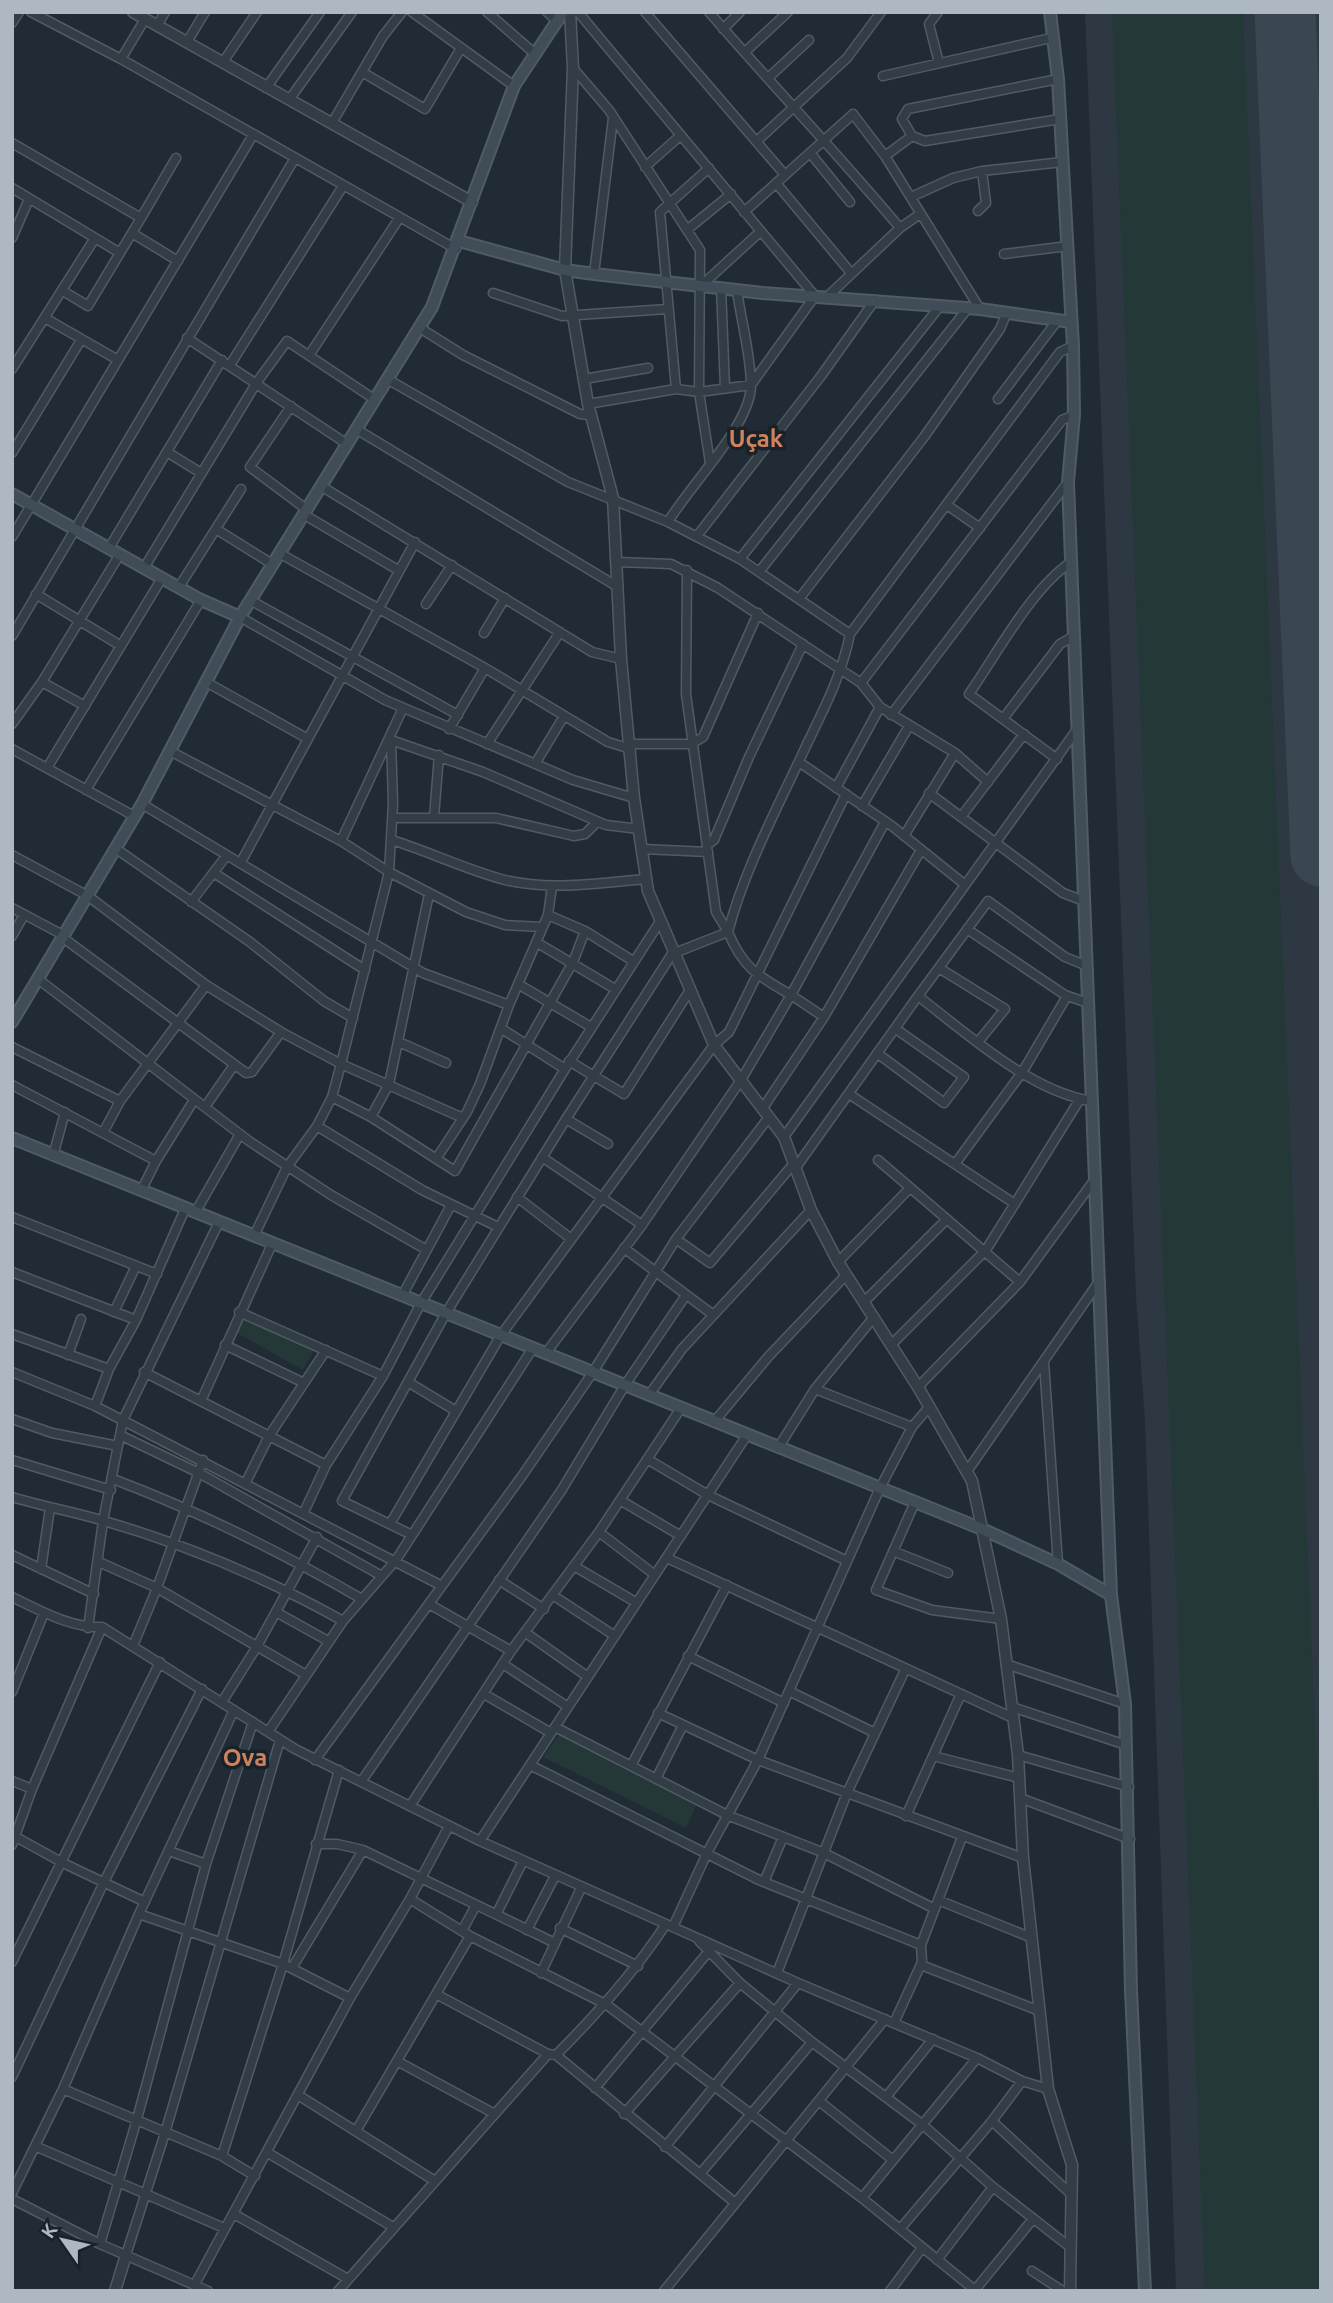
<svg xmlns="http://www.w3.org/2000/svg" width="1333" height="2303" font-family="Ubuntu,sans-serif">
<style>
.airport{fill:#2d3842}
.green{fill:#233837}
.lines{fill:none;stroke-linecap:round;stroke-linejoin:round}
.taxiway{stroke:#3a4651;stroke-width:24}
.runway{stroke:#3a4651;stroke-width:61}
.minor-casing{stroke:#505b64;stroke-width:11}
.tertiary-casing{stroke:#505b64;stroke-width:13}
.secondary-casing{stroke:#505b64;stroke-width:14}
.minor{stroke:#333d46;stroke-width:8}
.tertiary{stroke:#333d46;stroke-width:10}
.secondary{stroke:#414c59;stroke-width:10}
.labels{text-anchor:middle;stroke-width:7;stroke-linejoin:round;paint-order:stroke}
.district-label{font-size:24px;font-weight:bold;fill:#cf825c;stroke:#19222a}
</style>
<rect width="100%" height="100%" fill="#202b35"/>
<!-- airport -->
<path class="airport" d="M1085 12H1321V2291H1176L1145 1421 1136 1297Z"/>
<!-- green -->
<path class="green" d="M1112 12H1243L1321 1871V2291H1205Z
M244 1320 316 1347 303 1370 237 1333Z
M560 1733 700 1798 686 1828 543 1757Z"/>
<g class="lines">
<!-- taxiway -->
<path class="taxiway" d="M1305 490 1309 509 1321 523
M1309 575 1321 551"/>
<!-- runway -->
<path class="runway" d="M1285 12 1321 856"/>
<!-- minor casing -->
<g class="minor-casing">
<path id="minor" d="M31 12 121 59 456 249
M412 12 514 86
M487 12 534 53
M547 12 558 22
M578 12 815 296 751 385 699 392 676 389 588 404
M645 12 785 175
M709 12C772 85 838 154 900 228
M938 12 929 24 939 63
M12 23 19 12
M157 26 165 12
M723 29 740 12
M187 42 205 12
M745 52 788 12
M121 59 145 19
M223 62 257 12
M573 68 609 110 700 250 699 392 710 463
M362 72 425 109 461 48
M883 76 1051 38
M768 78 809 40
M1058 79 908 109 902 119 912 136 925 141 1060 119
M266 88 320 12
M289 100 352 12
M332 123 383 36 402 12
M757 141 847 58 881 12
M12 143 141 218 88 306 63 291
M811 154 850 202
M885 156 912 136
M645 167 681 135
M776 183 851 273
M12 188 120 253
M911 197 953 178 982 171 1062 162
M978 211 986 203 982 171
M744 212 853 114 885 156 980 309
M141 218 176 158
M688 229 731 194
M132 233 178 261
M12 238 29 199
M1004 254 1068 246
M594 274 613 118
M703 284 761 231
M721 287 725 388
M493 293 562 316 668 309
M827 297 900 228 920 214
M45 318 118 360
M420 328 463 355 580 414 590 415
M187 338 347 444
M310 354 400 217
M230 365 343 186
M12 369 95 238
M387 379 568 482 668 522 740 559 850 634C842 674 825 707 807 744 779 805 745 867 728 932L716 912 686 694 687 570
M584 379 648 368
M676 389 660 212 709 168
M998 399 1057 321
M291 406 250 467 306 509
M356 429 618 587
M167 452 201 473
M12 453 81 340
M321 486 592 652 621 659
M947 505 980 528
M303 514 398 570
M668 522C690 485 750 426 751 386 751 355 741 321 737 290
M216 529 272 564
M697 536 821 376 875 300
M12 537 253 135
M109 548 222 360
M279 553 485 668 608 742 631 749
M740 559 940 306
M618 562 671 564 718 588 861 683 880 707 955 753 988 782
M144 568 257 382 287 341 374 399
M759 572 968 308
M179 587 241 489
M36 594 121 646
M799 599 924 437 1000 329 1007 312
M250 600 458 715
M426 604 452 565
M240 617 385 700 573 780 634 798
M484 633 505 598
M850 634 1060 352 1073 346
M12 636 295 158
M42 682 85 706
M206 682 308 739
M861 683 1062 420 1074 415
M891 715 1068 482
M1003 719 1060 644 1074 636
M12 724 42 682 120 554
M449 729 485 668
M487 744 560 632
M630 744H691L703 737 758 613
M12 749 134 816
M170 751 341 841 403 708
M1057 759 969 694C997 654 1031 589 1071 562
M799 762 892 826 964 884
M535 764 564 716
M47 768 162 578
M836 788 880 707
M86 790 201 600
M929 793 1063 893 1084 901
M142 804 423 973 509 1005
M862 806 909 726
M434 817 439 755
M961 817 1024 734
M392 818H496L574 836 585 834 597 822
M904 836 955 753
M392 840C430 852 467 870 505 880 551 891 599 883 645 879
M341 841 389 872 466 912 505 925 543 927
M707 845 714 840 749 757 803 644
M115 848 250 942 324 1001 353 1018
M643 849 708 852
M12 855 88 896 206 985 281 1032 341 1064 463 1118
M241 862 415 542
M214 873 365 970
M191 902 227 855
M12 908 63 935
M548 915 585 931 633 961
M967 929 1065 995 1088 1003
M12 936 24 915
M62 937 246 1073 252 1072 281 1032
M536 942 615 989
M1087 966 1065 957 988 901 918 996C966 1033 1031 1092 1092 1101
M939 968 1005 1009 978 1042
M38 979 249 1141 331 1195 425 1249
M518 984 591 1027
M399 1042 446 1063
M12 1047 120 1101
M877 1053 944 1103 964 1077 896 1029
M569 1061 624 1094 690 990
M567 1066 659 923
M12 1085 156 1161
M849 1094 1015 1204
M332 1097 371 1117 455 1171 573 962 585 931
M205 1107 234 1065
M763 1108 824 1017
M371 1117 389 1084 429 894
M566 1119 608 1144
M317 1126 422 1190 498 1227
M104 1131 120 1101 206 985
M784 1137 1078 728
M53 1156 65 1112
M542 1157 642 1225
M436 1159 467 1112 480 1084 509 1005 548 915 552 886
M878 1160 1020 1282
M955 1164 1023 1071 1067 996
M797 1166 918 996
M141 1191 156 1161 194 1100
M517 1197 570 1238
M195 1213 240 1134
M12 1217 157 1274
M254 1236 287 1167 317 1126 332 1097 341 1064 389 872 393 803 391 740 483 772 606 825 639 829
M676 1239 710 1263 795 1162
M624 1248 712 1314
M838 1262 909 1189
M12 1272 136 1320
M402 1296 451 1205
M864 1302 947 1219
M114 1312 136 1266
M239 1312 383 1376
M12 1334 109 1369
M225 1345 304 1383
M891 1345 986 1250 1080 1099
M546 1353 642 1225 741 1080 791 995 824 1017 921 850
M68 1355 81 1319
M1044 1362 1058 1564
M12 1372 95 1406 442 1586
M144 1372 326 1465
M408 1382 456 1411
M918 1387 1020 1282 1095 1179
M815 1389 912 1427
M649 1395 682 1349 811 1210
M201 1401 272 1244
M95 1406 109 1369 136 1320 185 1209
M12 1419 52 1433 118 1446
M714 1422 768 1357 846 1275
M122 1436 199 1473 380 1575
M778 1448 815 1389 874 1317
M647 1459 708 1495 845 1560
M12 1460 111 1490
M968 1470 1098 1283
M113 1479C200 1512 281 1552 360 1598
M246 1482 269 1436 326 1350
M12 1497C41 1506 71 1511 101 1520 184 1544 268 1579 343 1621
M620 1500 681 1536
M915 1502 876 1590 932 1610 1001 1619
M304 1512 326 1465 383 1376 421 1303 565 1069 502 1029
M390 1524 501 1335 714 1045 729 1032 846 794
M599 1532 655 1575
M412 1535 342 1501 446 1313 566 1119 672 954 728 932C743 968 758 976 791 995L885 822
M893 1551 948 1573
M12 1555 94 1594
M667 1558 1013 1718
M99 1562 157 1588 306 1675
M574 1566 637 1603
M41 1569 50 1508
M499 1580 544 1609
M554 1596 615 1636
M12 1597C41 1611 71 1628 102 1627L295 1749 480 1841 798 1983 977 2058 1022 2081 1048 2089
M429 1604 511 1651
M276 1612 328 1641
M88 1628 103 1521 123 1420 219 1222
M526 1633 588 1677
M133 1646 157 1588 203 1460
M688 1656 784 1703
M503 1664 568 1707
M1006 1664 1125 1704
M789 1691 875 1733
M12 1692 44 1613
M484 1694 551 1733
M222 1702 256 1648 317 1537
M1012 1707 1126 1745
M658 1713 758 1760 1023 1858
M555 1727 727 1815 822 1852 935 1909
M268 1732 343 1621 396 1560 533 1348
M1018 1755 1129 1787
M933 1756 1019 1778
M315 1760 522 1476 593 1372 676 1239 769 1117
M530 1765 759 1880 921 1945
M631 1766 727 1585
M656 1779 683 1725
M12 1781 32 1789
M361 1782 561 1491 625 1385 686 1295
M1020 1798 1130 1839
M410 1806 511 1651 599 1532 681 1408
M906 1816 960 1696
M16 1837 63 1863 145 1902
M480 1841 747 1435
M316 1844H337L363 1850 555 1943
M12 1845 32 1789 102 1627
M169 1851 206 1864
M764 1882 783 1837
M410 1899 470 1936 607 2005 862 2198 976 2291
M938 1900 1032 1938
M497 1913 523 1861
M139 1914 283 1964 350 1998
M673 1927 708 1851 758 1760 880 1488 912 1427 930 1406
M560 1928 638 1966
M527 1930 555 1876
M462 1931 476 1905
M699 1941 740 1983 812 2042 923 2125 993 2187 1071 2248
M12 1962 160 1662
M921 1965 1037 2010
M292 1968 363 1850
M541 1973 581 1888
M777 1973 847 1793 905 1670
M436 1994 548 2054 556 2055 734 2202
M894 2023 922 1962 921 1945 962 1837
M556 2055C597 2014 634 1973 666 1924
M397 2061 493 2113
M12 2077 104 1882 202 1689
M595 2088 709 1951
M63 2089 222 2156 255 2176
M298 2095 435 2181
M886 2097 933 2039
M819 2101 893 2160
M624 2114 740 1983
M992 2121 1072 2195
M356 2131 470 1936
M35 2146 224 2228
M665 2147 798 1983
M268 2153 393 2227
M222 2156 283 1964 339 1770
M700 2174 812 2042
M12 2193 63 2089 139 1914 234 1710
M862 2198 977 2058
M12 2199 100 2244 208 2291
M234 2214 348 2279
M900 2229 992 2121 1022 2081
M100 2244 137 2119 206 1864 253 1722
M126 2255 165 2133 280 1740
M937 2260 993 2187
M1032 2271 1063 2291
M195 2284 350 1998 410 1899 449 1826
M975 2290 1033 2219
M338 2291 548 2054
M664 2291 885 2019
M890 2291 922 2248"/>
</g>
<!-- tertiary casing -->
<g class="tertiary-casing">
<path id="tertiary" d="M133 12 472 202
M570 12 573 68 565 270 588 404 613 498 621 659 634 798 648 891 714 1045 784 1137 811 1210 838 1262 918 1387 972 1481 1001 1619 1018 1755 1023 1858 1048 2089 1072 2165 1070 2291
M115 2291 126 2255"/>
</g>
<!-- secondary casing -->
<g class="secondary-casing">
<path id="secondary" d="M1050 12 1058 79 1073 346 1074 415 1068 482 1111 1595 1125 1704 1131 1991 1145 2291
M459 241 565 270 594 274 763 293 980 309 1071 322
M12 494 201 600 240 617
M12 1022 142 804 240 617 432 307 514 86 563 12
M12 1138 982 1529 1058 1564 1111 1595"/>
</g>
<!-- minor -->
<use href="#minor" class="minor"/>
<!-- tertiary -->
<use href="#tertiary" class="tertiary"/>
<!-- secondary -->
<use href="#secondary" class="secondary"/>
</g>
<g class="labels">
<!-- district labels -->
<g class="district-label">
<text x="756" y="447">Uçak</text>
<text x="245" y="1766">Ova</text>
</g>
</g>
<!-- border -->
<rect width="1333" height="2303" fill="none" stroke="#adb8c3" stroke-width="28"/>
<!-- north arrow -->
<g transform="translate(63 2240) rotate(304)" stroke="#19222a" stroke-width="5" paint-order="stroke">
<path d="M0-5L12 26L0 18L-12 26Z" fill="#adb8c3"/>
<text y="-10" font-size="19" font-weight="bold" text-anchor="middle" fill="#adb8c3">K</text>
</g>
</svg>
